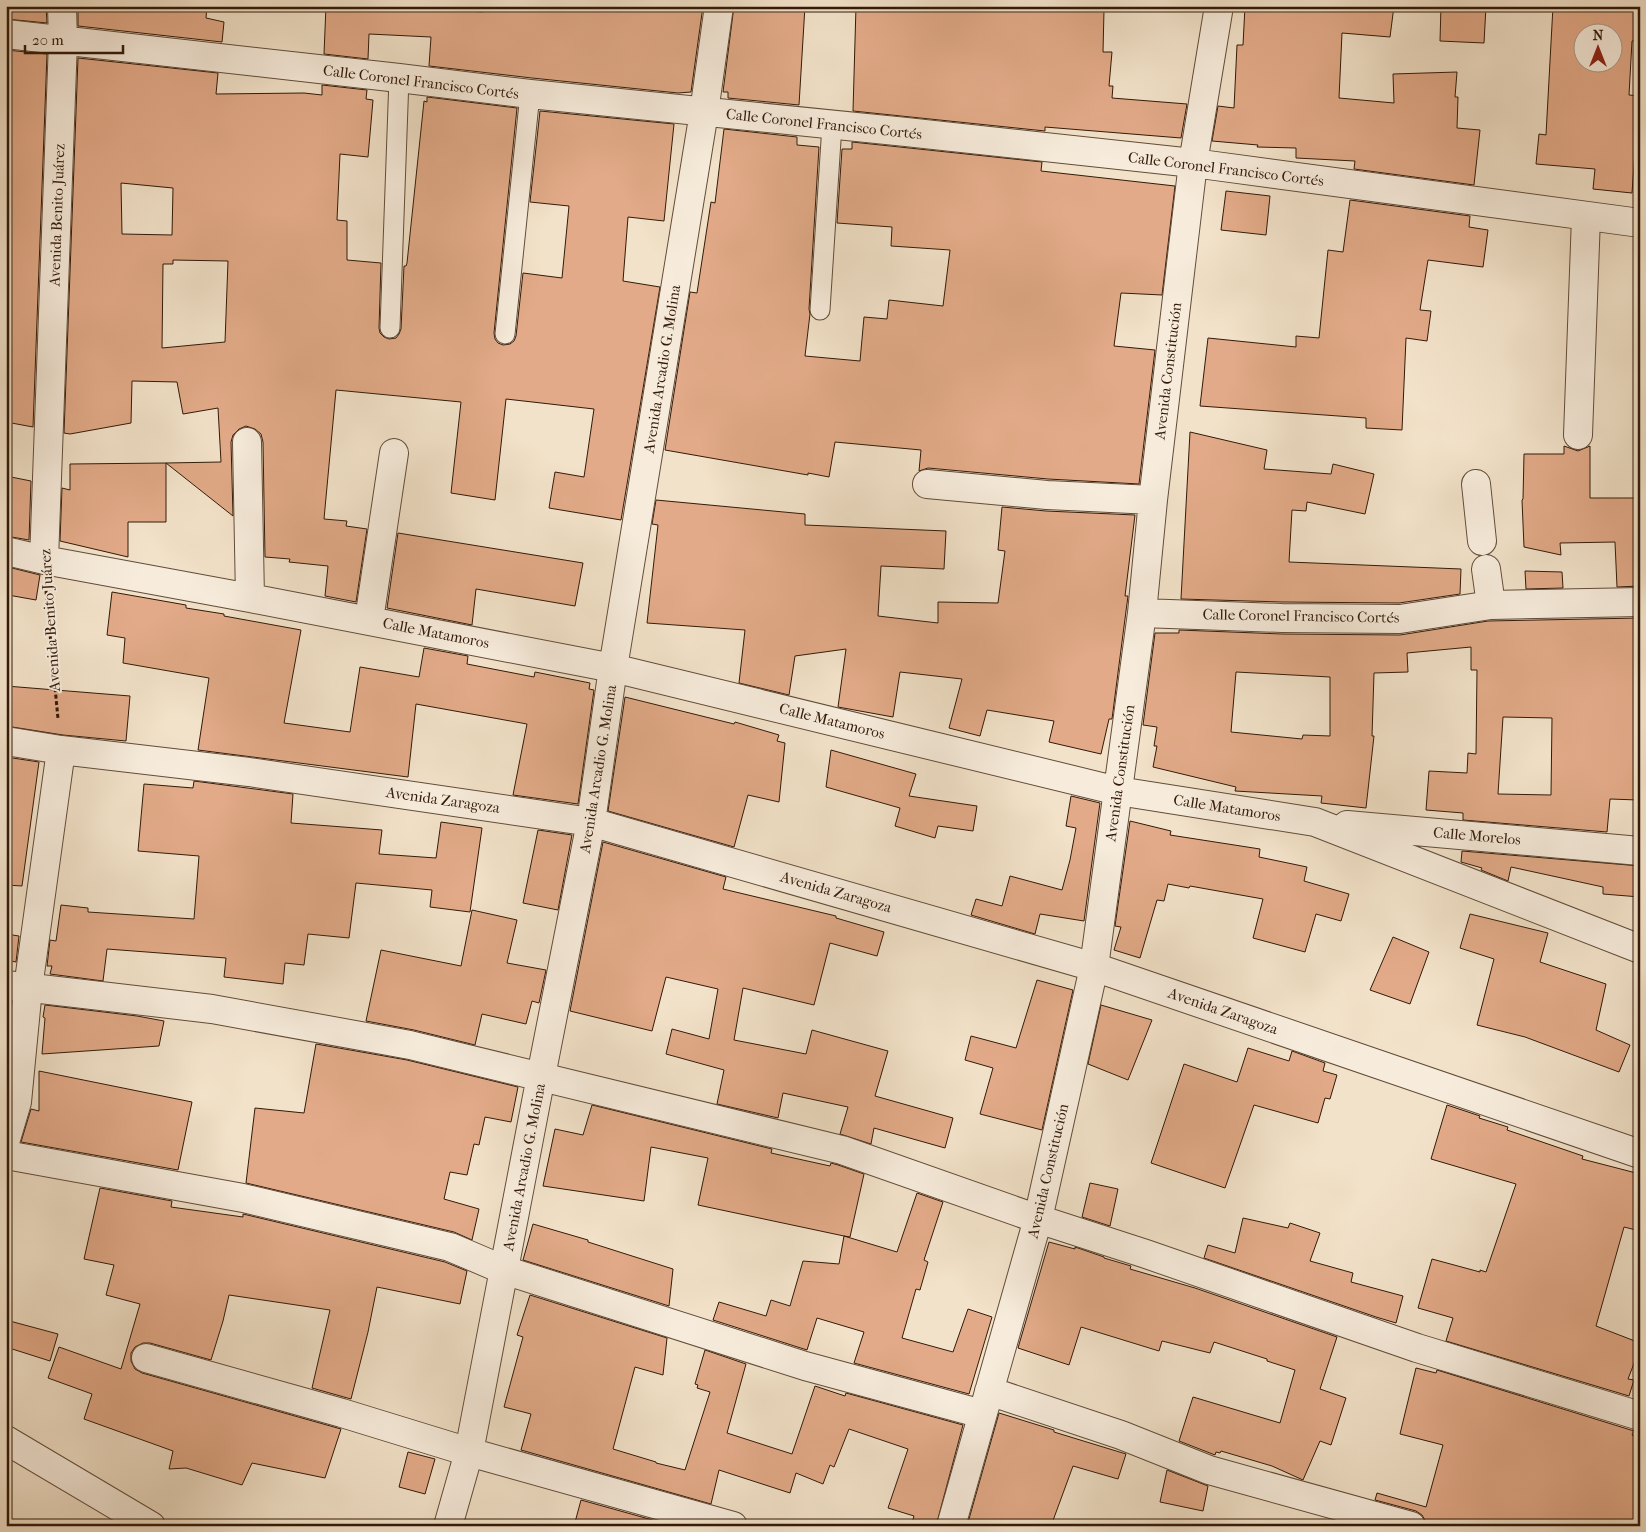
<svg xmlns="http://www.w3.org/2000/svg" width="1646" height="1532" font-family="'IM FELL French Canon',serif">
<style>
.building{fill:#e2aa88;stroke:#321a09;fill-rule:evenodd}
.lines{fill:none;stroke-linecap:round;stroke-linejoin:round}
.lane-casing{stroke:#624c39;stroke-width:21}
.street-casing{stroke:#624c39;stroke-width:30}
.path{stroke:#321a09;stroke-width:3;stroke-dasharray:4 2.5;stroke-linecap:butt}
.lane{stroke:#f7ecdc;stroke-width:19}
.street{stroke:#f7ecdc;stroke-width:28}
.labels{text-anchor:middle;stroke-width:4;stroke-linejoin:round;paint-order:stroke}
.street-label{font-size:15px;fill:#321a09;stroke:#f7ecdc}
</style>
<rect width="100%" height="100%" fill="#f2e2c9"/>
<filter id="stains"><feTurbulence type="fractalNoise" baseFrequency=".004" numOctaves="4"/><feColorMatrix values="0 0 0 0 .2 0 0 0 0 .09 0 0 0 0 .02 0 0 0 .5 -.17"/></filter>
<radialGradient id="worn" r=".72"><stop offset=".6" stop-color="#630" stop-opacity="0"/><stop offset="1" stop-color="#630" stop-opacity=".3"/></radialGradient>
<!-- building -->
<path class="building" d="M6 6H46L47 23 6 19Z
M78 6H207L206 18 224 22 222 42 78 26Z
M326 6H428V8L483 12V6H703L691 92 678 93 532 78 429 66 431 37 369 34 368 59 324 54Z
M734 6H805L799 105 728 98V92H723Z
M856 6H1089V9L1104 10 1103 52H1112L1109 86H1113L1112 98 1187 104 1181 138 1045 127V131L853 111Z
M1245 6H1394L1390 37 1342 33 1339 98 1394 103 1393 74 1457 72 1455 97H1458L1457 128 1480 130 1474 185 1354 169 1355 161 1296 158V148L1257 147 1258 145 1212 141 1218 106 1234 108 1237 45H1243Z
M1441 6H1486L1484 43 1440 41Z
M1553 6H1640V41H1632L1629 95 1640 96V122H1637L1632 193 1593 189 1595 169 1536 164 1539 134 1546 135ZM1584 32H1614V62H1584Z
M6 50 47 54 33 427 6 422Z
M78 58 218 73 216 94 304 93 322 95V85L367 90 366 99 373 100 368 157 340 154 337 220 347 221V260L381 263 379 328 380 333 384 337 389 339 396 338 399 334 401 329 404 266H406L407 263 424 101 427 102V97L517 108 494 333 495 339 498 343 503 345 510 344 514 341 516 336 523 273 562 278 569 206 530 202 540 111 674 124 664 221 628 217 623 281 660 287 621 520 549 508 555 472 584 477 594 409 506 399 495 500 451 493 461 402 336 390 324 519 347 521 346 526 367 529 356 602 325 596 328 566 289 562 290 559 265 557 263 442 261 434 255 429 246 426 239 429 233 435 231 442 233 516 166 463 221 462 218 408 183 414 177 382 132 381 131 423 70 434 64 433ZM121 183 173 188 172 235 122 234ZM173 260 228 261 225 342 162 348 163 264H173Z
M724 129 797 137V145L819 147 809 309 810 314 805 356 860 361 864 317 887 319 889 300 943 306 950 250 891 246 892 227 837 223 842 149H852V142L1042 162 1041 171 1175 186 1162 295 1121 293 1114 346 1155 350 1139 484 1048 479 928 468 919 471 921 450 835 442 829 477 808 473V475L665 450 690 292 697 293 711 202 715 203Z
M1226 191 1270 196 1266 235 1221 230Z
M1350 200 1470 216 1469 227 1488 230 1483 267 1428 260 1420 310 1431 311 1427 341 1406 338 1402 430 1366 428V418L1200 406 1208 338 1296 347V336L1319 338 1328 250 1343 252Z
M1190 432 1267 450 1264 469 1331 474 1333 464 1374 474 1365 514 1307 502 1306 511 1292 510 1289 562 1461 569 1460 594 1399 603 1282 602 1181 599Z
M1564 446 1578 451 1590 446V498H1640V586L1617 587 1615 542 1560 543 1561 555 1524 547 1522 500 1523 499 1524 454H1564Z
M166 463V522H128V557L60 541 62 488 70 490V464Z
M6 476 31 481 29 540 6 536Z
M656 500 805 514V525L946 531 944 569 881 566 878 616 938 623V602L998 603 1005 551 998 550 1002 507 1046 511 1135 515 1125 596H1128L1126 611 1112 719H1109L1101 754 1049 742 1054 721 987 710 980 736 949 728 962 679 900 672 893 717 838 707 846 649 795 656 789 695 739 683 745 630 647 623 658 525 652 524Z
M398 533 583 563 575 606 476 589 472 625 387 608Z
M12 568 40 575 36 600 8 595Z
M1525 571 1562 572 1563 588 1526 589Z
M112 592 186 605V608L224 614V616L301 630 284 723 350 732 360 667 419 677 424 648 468 656 467 664 534 677 535 672 590 683 589 689 594 690 578 804 513 795 527 724 416 704 408 777 198 750 209 678 123 663 125 638 107 635Z
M1640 618 1638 800 1610 799 1607 832 1463 820V813L1426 810 1429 771 1467 773 1468 753 1476 754 1477 670H1471V647L1407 653 1408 672 1374 673 1372 736H1374L1366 808 1321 803 1322 796 1235 791 1236 787 1153 767 1157 746H1154L1157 727 1143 725 1155 633H1179V630L1282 634 1400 635 1488 621ZM1236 672 1330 677V736L1303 735 1302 739 1231 732ZM1503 717 1552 718 1551 795 1498 794Z
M6 686 130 696 126 741 63 735 6 726Z
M625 697 734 724 735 722 779 735 777 741 785 743 779 802 748 795 734 847 608 811Z
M831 750 916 774 909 796 977 806 973 831 938 826 935 838 895 826 900 808 826 787Z
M6 757 39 762 22 886 6 885Z
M194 781 293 794 291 823 382 830 379 854 436 858 441 822 482 828 470 912 430 907 432 890 356 883 349 938 308 934 304 965 285 963 283 984 224 977 226 958 107 949 103 981 50 974 52 966H47L50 940 56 941 61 905 88 908V912L194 919 199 856 138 851 144 784 193 788Z
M1071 796 1100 803 1084 921 1040 914 1035 934 971 915 976 899 1002 906 1010 876 1062 890 1070 860 1076 828 1066 826Z
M1130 821 1171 831 1170 835 1260 849 1259 857 1307 867 1304 881 1349 894 1341 921 1316 914 1305 952 1253 938 1263 899 1190 886 1189 888 1168 884 1164 901 1157 900 1140 958 1114 950 1121 927 1115 926Z
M538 830 572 835 558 910 523 903Z
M603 842 726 877 723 889 836 916V918L884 932 877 956 830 943 814 1005 743 988 734 1040 806 1054 812 1030 888 1051 875 1096 953 1118 945 1148 874 1128 871 1144 840 1134 848 1107 783 1093 778 1118 717 1104 724 1070 666 1054 672 1029 709 1039 718 989 666 977 652 1031 570 1011Z
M1462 851 1640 866V897L1603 894V887L1511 867 1508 881 1481 870 1482 868 1461 862Z
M472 910 517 920 507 963 546 970 539 1003 532 1001 526 1024 482 1014 475 1045 414 1030 366 1021 381 950 461 966Z
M1470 914 1548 933 1540 962 1606 984 1596 1030 1630 1045 1619 1072 1525 1037 1477 1025 1494 959 1460 948Z
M6 934 19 936 16 962 6 960Z
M1393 937 1429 952 1410 1004 1370 990Z
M1037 980 1073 990 1042 1130 980 1114 993 1068 965 1060 971 1036 1016 1048Z
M45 1005 137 1016 164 1021 159 1046 42 1054 45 1018 43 1017Z
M1101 1005 1152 1020 1128 1080 1088 1064Z
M316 1044 407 1060 518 1087 511 1122 485 1117 479 1145 474 1144 467 1175 450 1172 444 1199 479 1209 472 1240 454 1232 246 1183 255 1108 304 1113Z
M1248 1048 1289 1061 1292 1051 1325 1063 1323 1071 1337 1075 1330 1099 1325 1098 1318 1123 1254 1105 1225 1188 1151 1163 1184 1064 1237 1082Z
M39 1071 192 1102 178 1170 21 1142 31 1109 39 1111Z
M592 1105 772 1149 771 1153 830 1166 831 1163 838 1165 864 1174 850 1237 844 1236 897 1252 917 1193 943 1202 924 1260 928 1262 920 1290 916 1289 902 1338 953 1352 968 1309 992 1317 969 1394 854 1363 864 1332 817 1318 807 1350 713 1320 719 1302 766 1316 771 1300 790 1306 803 1261 839 1264 844 1236 698 1205 708 1158 651 1147 644 1201 543 1186 555 1129 583 1135Z
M1447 1105 1480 1116 1479 1118 1508 1127 1507 1130 1583 1156 1582 1159 1640 1174V1231L1624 1227 1596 1326 1640 1343V1348L1628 1379 1634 1380 1629 1396 1446 1341 1453 1318 1418 1308 1432 1259 1480 1272V1270L1486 1272 1516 1184 1431 1159Z
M1090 1183 1118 1189 1110 1226 1082 1217Z
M100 1188 172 1201 171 1207 243 1217V1214L445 1262 467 1271 460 1304 377 1287 368 1332 351 1399 312 1388 330 1310 229 1295 223 1321 211 1360 150 1343H143L135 1347 131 1353V1361L135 1369 142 1373 341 1429 325 1478 252 1463 242 1485 186 1468 169 1469 173 1451 84 1419 92 1394 48 1378 59 1347 121 1369 140 1304 106 1295 114 1265 84 1259Z
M1243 1218 1288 1228 1290 1223 1320 1233 1310 1261 1353 1273 1351 1282 1403 1296 1396 1323 1376 1317 1204 1258 1208 1245 1235 1253Z
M533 1224 588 1240V1242L673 1269 669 1306 523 1260Z
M1049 1242 1075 1249V1247L1104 1257V1258L1131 1266 1130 1269 1195 1288 1337 1337 1320 1389 1346 1398 1331 1445 1320 1441 1303 1480 1272 1466 1221 1451 1220 1453 1216 1452 1215 1455 1179 1441 1193 1397 1280 1423 1295 1370 1267 1361V1359L1214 1342 1210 1353 1162 1341 1159 1351 1081 1327 1069 1365 1018 1348Z
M530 1295 667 1338 663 1375 635 1367 613 1449 656 1462V1463L685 1470 710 1392 697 1388 698 1385 695 1384 705 1350 746 1364 727 1433 792 1454 815 1386 845 1396 846 1393 963 1425 936 1526H911L914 1516 888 1508 908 1449 849 1429 834 1467 830 1465 823 1484 796 1473 790 1493 719 1470 711 1504 521 1450 531 1414 504 1407 523 1337 517 1335Z
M6 1320 58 1334 50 1361 6 1347Z
M1416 1368 1436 1373 1437 1370 1634 1431 1632 1435 1640 1438V1526H1426V1522L1422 1515 1416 1511 1375 1500 1377 1493 1426 1507 1443 1445 1400 1434Z
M999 1413 1054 1430V1432L1126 1454 1118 1479 1073 1466 1051 1526H967Z
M408 1452 435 1459 425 1494 399 1487Z
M1167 1470 1208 1486 1203 1511 1160 1502Z
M581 1500 674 1526H574Z"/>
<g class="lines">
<!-- lane casing -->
<g class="lane-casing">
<path id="lane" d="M820 310 832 125
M390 328 399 78
M505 334 530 94"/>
</g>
<!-- street casing -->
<g class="street-casing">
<path id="street" d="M6 34 399 78 530 94 906 132 1193 163 1640 223
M1578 435 1586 217
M247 442 250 598
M927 484 1047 495 1153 500
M1476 484 1482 541
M6 551 44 560 250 598 613 668 1118 791 1315 822 1640 949
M44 560 63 41 62 6
M1486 569 1491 605
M1142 613 1282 618 1400 619 1491 605 1640 602
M369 620 394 453
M6 741 61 750 249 772 591 822 1094 967 1640 1154
M1347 825 1640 851
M6 985 212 1009 410 1045 842 1150 1038 1219 1146 1254 1417 1348 1640 1416
M6 1139 17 1102 28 988 61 750
M6 1155 243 1198 450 1247 504 1270 805 1366 982 1414
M146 1358 342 1413 469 1452 733 1526
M989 1391 1121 1435 1209 1470 1411 1526
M6 1440 151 1526
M448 1526 469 1452 541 1076 591 822 613 668 704 112 719 6
M951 1526 1038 1219 1094 967 1142 613 1153 500 1193 163 1219 6"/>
</g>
<!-- path -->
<path class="path" d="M46 591 58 719"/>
<!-- lane -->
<use href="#lane" class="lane"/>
<!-- street -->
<use href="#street" class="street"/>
</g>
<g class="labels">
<!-- street labels -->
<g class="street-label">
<text transform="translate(421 82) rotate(7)" y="5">Calle Coronel Francisco Cortés</text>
<text transform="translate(824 124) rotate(6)" y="5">Calle Coronel Francisco Cortés</text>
<text transform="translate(1226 169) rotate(7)" y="5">Calle Coronel Francisco Cortés</text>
<text transform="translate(57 215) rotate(-88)" y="5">Avenida Benito Juárez</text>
<text transform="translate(662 369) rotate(-81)" y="5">Avenida Arcadio G. Molina</text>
<text transform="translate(1168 371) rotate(-83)" y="5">Avenida Constitución</text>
<text transform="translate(1301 616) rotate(1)" y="5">Calle Coronel Francisco Cortés</text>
<text transform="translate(50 620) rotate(-94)" y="5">Avenida Benito Juárez</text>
<text transform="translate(436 633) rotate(11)" y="5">Calle Matamoros</text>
<text transform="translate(832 721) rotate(14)" y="5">Calle Matamoros</text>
<text transform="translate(598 769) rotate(-81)" y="5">Avenida Arcadio G. Molina</text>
<text transform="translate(1120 773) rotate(-82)" y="5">Avenida Constitución</text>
<text transform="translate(443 800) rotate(8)" y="5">Avenida Zaragoza</text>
<text transform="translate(1227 808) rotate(9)" y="5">Calle Matamoros</text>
<text transform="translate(1477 836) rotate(5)" y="5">Calle Morelos</text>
<text transform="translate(836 892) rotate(16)" y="5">Avenida Zaragoza</text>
<text transform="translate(1223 1011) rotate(19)" y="5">Avenida Zaragoza</text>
<text transform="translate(524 1167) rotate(-79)" y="5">Avenida Arcadio G. Molina</text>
<text transform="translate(1048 1171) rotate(-77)" y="5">Avenida Constitución</text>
</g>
</g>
<!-- margin -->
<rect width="1646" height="1532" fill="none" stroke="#f2e2c9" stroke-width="25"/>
<rect x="8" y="8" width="1631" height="1517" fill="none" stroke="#321a09" stroke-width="2.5"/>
<rect x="12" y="12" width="1621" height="1507" fill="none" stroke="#321a09"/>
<!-- north arrow -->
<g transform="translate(1598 48)"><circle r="24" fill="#f7ecdc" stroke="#a89888"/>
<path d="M0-4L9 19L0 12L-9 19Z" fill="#8f2418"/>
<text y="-8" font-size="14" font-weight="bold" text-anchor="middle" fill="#321a09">N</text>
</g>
<!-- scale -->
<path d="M25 45v8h98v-8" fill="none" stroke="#321a09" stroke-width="2.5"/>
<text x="32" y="45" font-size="15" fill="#321a09" stroke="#f7ecdc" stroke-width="4" paint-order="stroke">20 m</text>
<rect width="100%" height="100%" filter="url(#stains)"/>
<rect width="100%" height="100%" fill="url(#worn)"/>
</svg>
